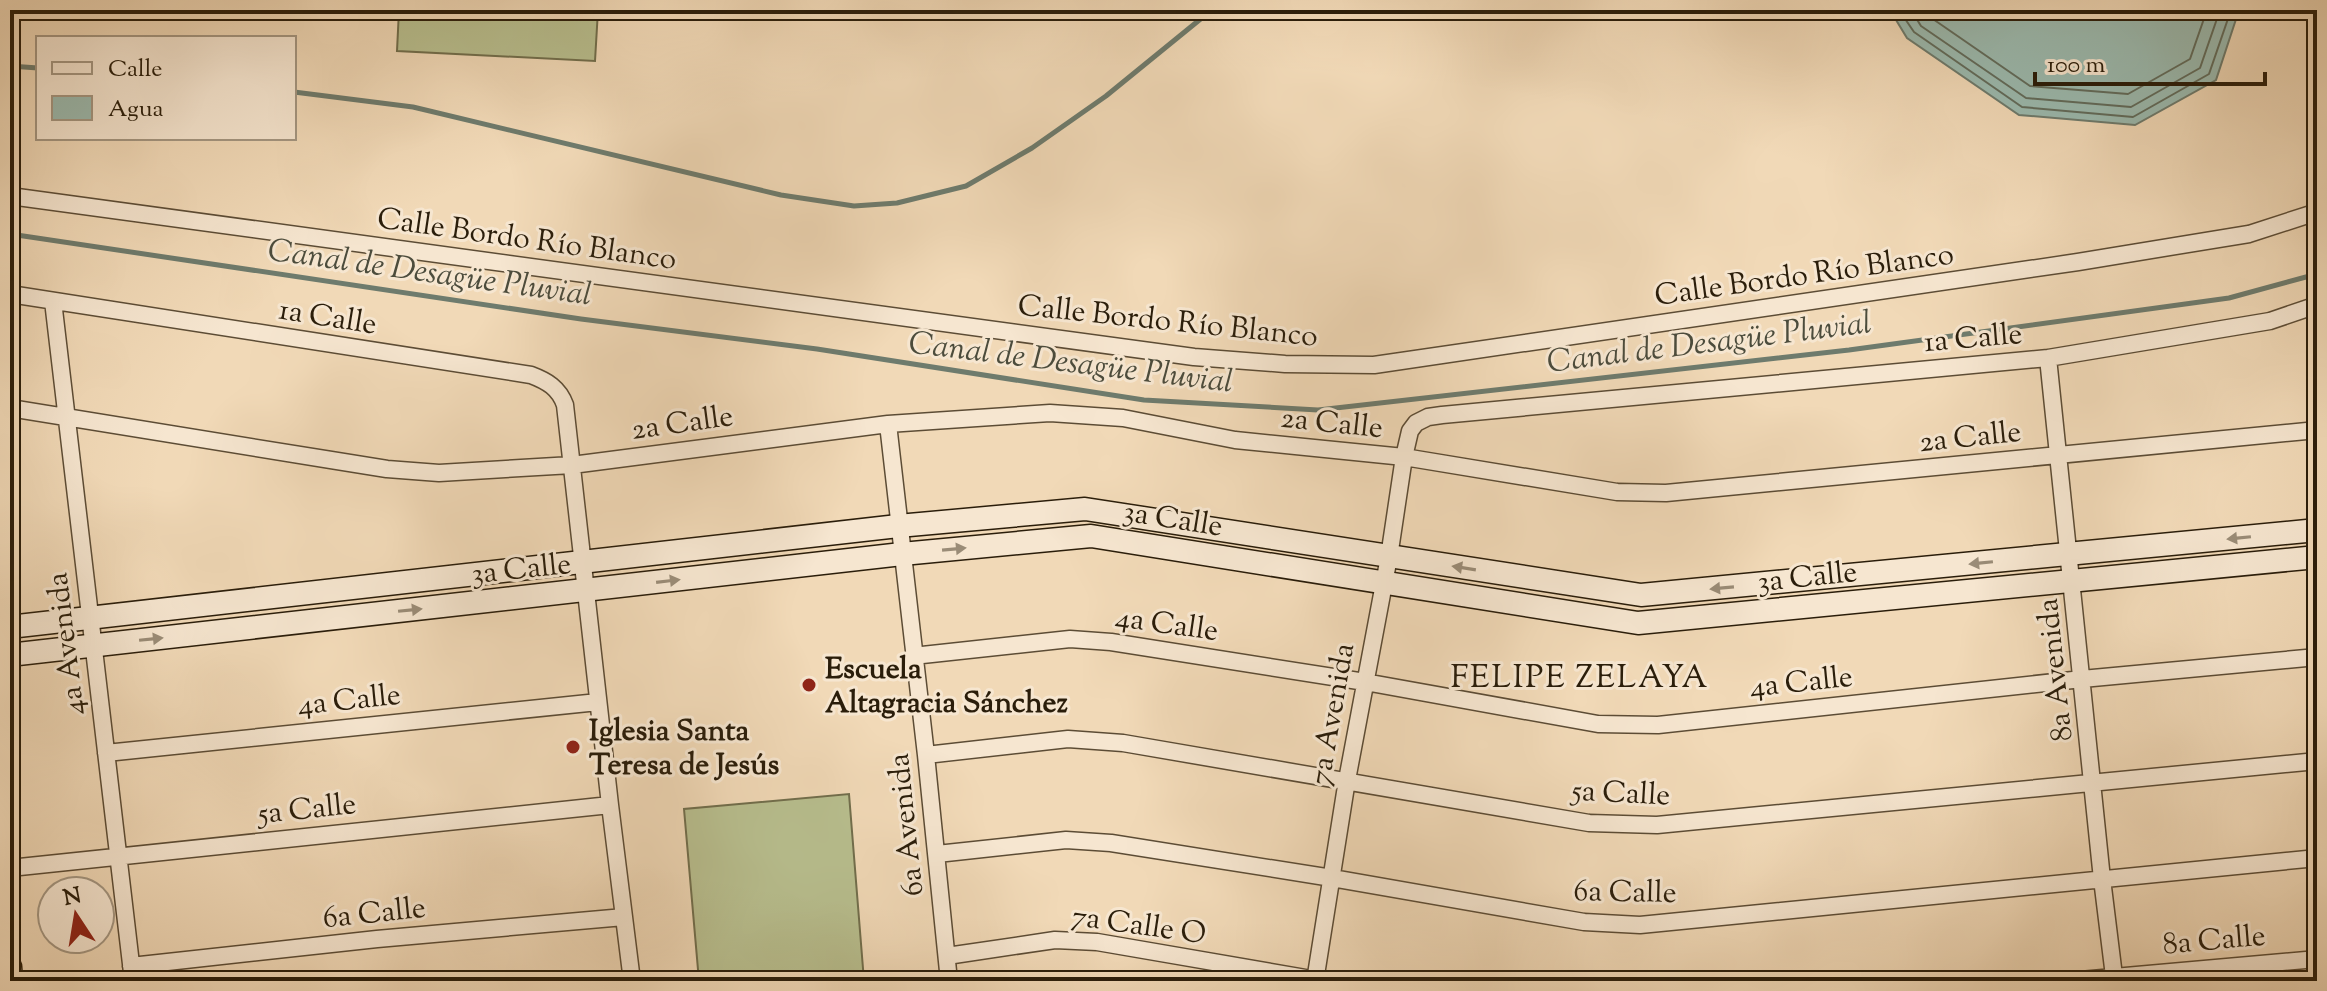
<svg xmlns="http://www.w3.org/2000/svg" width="2327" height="991" font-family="'Sorts Mill Goudy',serif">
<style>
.pitch{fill:#b8bf8f;stroke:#716e4c;stroke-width:2}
.water{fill:#9bbaaf;stroke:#6e7b6d;stroke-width:2}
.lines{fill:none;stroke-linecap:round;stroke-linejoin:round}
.shore{stroke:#626c5c;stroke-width:2}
.stream{stroke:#6e7b6d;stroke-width:5}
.street-casing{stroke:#5c4c35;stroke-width:19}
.secondary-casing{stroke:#2a1d0a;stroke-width:25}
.street{stroke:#f6e6d0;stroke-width:16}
.secondary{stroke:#f6e6d0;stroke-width:22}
.oneway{fill:#9a8c77}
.poi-dot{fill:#8f2418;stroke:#f6e6d0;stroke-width:3}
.labels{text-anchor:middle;stroke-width:6;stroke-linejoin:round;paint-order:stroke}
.street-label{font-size:30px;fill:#2a1d0a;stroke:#f6e6d0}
.poi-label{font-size:30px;font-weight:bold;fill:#2a1d0a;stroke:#f6e6d0;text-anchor:start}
.water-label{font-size:32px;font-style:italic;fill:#4c4c3c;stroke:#f6e6d0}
.neighbourhood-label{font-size:32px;letter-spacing:2px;fill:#2a1d0a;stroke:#f6e6d0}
</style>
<rect width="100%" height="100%" fill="#f1d9b7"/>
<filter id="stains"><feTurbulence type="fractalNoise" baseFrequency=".0025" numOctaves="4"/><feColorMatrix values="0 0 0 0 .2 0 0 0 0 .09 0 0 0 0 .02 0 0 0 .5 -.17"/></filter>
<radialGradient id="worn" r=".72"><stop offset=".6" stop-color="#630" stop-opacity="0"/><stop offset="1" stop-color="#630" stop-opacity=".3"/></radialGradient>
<!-- pitch -->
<path class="pitch" d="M399 10H598L595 61 397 51Z
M849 794 864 981H699L684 809Z"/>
<!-- water -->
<path class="water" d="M1890 10H2239L2216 80 2135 125 2019 115 1907 38Z"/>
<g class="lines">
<!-- shore -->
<path class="shore" d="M1899 10 1914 32 2022 107 2133 117 2209 74 2231 10
M1911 10 1921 26 2026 98 2131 107 2200 68 2220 10
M1925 10 1930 17 2030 86 2128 94 2190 59 2207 10"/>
<!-- stream -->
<path class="stream" d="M10 66 38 68
M294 92 413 107 781 195 854 206 897 203 966 186 1032 148 1106 96 1203 17 1216 10
M10 234 581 319 817 349 1144 400 1318 410 1849 350 2229 298 2317 274"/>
<!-- street casing -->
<g class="street-casing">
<path id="street" d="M10 196 1194 357 1285 364 1374 365 2078 262 2249 234 2317 212
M10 294 531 375C547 381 559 388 565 405L610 805 632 981
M53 301 133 981
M2048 358 2102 879 2114 976
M10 408 331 460 387 469 439 473 572 465 888 424 1050 413 1123 418 1235 440 1404 457 1617 492 1666 493 2317 430
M888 424 926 755 949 981
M913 656 1070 639 1111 642 1365 682 1598 724 1658 725 2082 679 2317 657
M106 753 598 702
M926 755 1068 739 1123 743 1589 823 1657 825 2317 761
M937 854 1066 840 1111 843 1332 878 1584 922 1640 925 2317 858
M10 868 610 805
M947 956 1055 940 1097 942 1323 981
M131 966 377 939 624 917
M1315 981 1347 780 1389 557 1404 457 1410 431 1416 423 1428 417 1442 415 2048 358 2270 321 2317 305
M2069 981 2317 959"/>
</g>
<!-- secondary casing -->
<g class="secondary-casing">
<path id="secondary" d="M18 626 898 526 1085 509 1641 595 2317 530
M18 654 902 554 1091 536 1638 623 2317 557
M10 967 11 981"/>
</g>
<!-- street -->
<use href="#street" class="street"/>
<!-- secondary -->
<use href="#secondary" class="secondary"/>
</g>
<!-- one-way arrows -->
<defs><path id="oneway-solid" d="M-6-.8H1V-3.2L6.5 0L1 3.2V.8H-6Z" transform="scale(2)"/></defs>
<g class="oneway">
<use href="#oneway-solid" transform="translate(2239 538) rotate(174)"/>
<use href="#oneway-solid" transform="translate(954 549) rotate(-5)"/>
<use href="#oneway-solid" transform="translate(1981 563) rotate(174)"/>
<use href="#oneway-solid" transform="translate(1464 568) rotate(-171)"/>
<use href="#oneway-solid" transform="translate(668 581) rotate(-7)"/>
<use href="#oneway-solid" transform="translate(1722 588) rotate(175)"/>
<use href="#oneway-solid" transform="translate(410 610) rotate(-6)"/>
<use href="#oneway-solid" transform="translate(151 639) rotate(-6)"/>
</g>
<!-- markers -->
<g class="poi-dot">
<circle cx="809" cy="685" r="8"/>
<circle cx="573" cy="747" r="8"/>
</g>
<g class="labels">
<!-- street labels -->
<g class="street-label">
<text transform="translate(527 238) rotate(8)" y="10">Calle Bordo Río Blanco</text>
<text transform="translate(1804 274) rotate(-8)" y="10">Calle Bordo Río Blanco</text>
<text transform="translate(328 316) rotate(9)" y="10">1a Calle</text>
<text transform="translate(1168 320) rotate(6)" y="10">Calle Bordo Río Blanco</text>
<text transform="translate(1973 337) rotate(-5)" y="10">1a Calle</text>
<text transform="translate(682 422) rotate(-8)" y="10">2a Calle</text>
<text transform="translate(1332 422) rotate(6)" y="10">2a Calle</text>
<text transform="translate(1970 436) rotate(-6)" y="10">2a Calle</text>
<text transform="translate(1173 518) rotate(9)" y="10">3a Calle</text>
<text transform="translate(521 568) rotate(-6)" y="10">3a Calle</text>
<text transform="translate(1807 576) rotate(-6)" y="10">3a Calle</text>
<text transform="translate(1167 623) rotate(8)" y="10">4a Calle</text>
<text transform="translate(65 644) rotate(-97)" y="10">4a Avenida</text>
<text transform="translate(2054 670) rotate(-96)" y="10">8a Avenida</text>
<text transform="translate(1801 681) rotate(-6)" y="10">4a Calle</text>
<text transform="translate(349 699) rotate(-6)" y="10">4a Calle</text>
<text transform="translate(1331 714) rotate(-80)" y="10">7a Avenida</text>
<text transform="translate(1621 792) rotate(3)" y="10">5a Calle</text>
<text transform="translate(307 808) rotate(-6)" y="10">5a Calle</text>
<text transform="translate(905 825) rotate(-96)" y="10">6a Avenida</text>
<text transform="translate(1625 891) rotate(1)" y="10">6a Calle</text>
<text transform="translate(374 912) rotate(-6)" y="10">6a Calle</text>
<text transform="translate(1139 924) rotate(8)" y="10">7a Calle O</text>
<text transform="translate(2214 939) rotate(-5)" y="10">8a Calle</text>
</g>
<!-- poi labels -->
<g class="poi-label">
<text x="825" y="678">Escuela<tspan x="825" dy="34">Altagracia Sánchez</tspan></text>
<text x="589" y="740">Iglesia Santa<tspan x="589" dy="34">Teresa de Jesús</tspan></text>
</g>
<!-- water labels -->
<g class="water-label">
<text transform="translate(430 271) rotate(8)" y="11">Canal de Desagüe Pluvial</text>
<text transform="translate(1709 341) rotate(-7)" y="11">Canal de Desagüe Pluvial</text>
<text transform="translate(1071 361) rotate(7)" y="11">Canal de Desagüe Pluvial</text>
</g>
<!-- neighbourhood labels -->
<g class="neighbourhood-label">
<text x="1580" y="687">FELIPE ZELAYA</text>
</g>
</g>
<!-- margin -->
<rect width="2327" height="991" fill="none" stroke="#f1d9b7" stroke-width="40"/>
<rect x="12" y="12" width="2303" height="967" fill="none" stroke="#2a1d0a" stroke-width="4"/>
<rect x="20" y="20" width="2287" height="951" fill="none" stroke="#2a1d0a" stroke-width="2"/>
<!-- legend -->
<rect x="36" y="36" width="260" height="104" fill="#f6e6d0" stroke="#a49681" stroke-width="2"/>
<rect x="52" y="62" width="40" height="12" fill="#f6e6d0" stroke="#a49681" stroke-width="2"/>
<text x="108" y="76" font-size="24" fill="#2a1d0a">Calle</text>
<rect x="52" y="96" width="40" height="24" fill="#9bbaaf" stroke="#a49681" stroke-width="2"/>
<text x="108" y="116" font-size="24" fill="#2a1d0a">Agua</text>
<!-- north arrow -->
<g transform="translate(76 915) rotate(348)"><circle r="38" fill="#f6e6d0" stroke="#a49681" stroke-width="2"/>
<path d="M0-6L14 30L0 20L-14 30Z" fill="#8f2418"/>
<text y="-12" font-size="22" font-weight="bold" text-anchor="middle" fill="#2a1d0a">N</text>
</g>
<!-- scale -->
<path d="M2035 72v12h230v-12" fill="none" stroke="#2a1d0a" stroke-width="4"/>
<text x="2047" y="72" font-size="24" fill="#2a1d0a" stroke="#f6e6d0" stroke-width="6" paint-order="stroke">100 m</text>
<rect width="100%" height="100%" filter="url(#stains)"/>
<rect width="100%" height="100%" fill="url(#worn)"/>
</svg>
